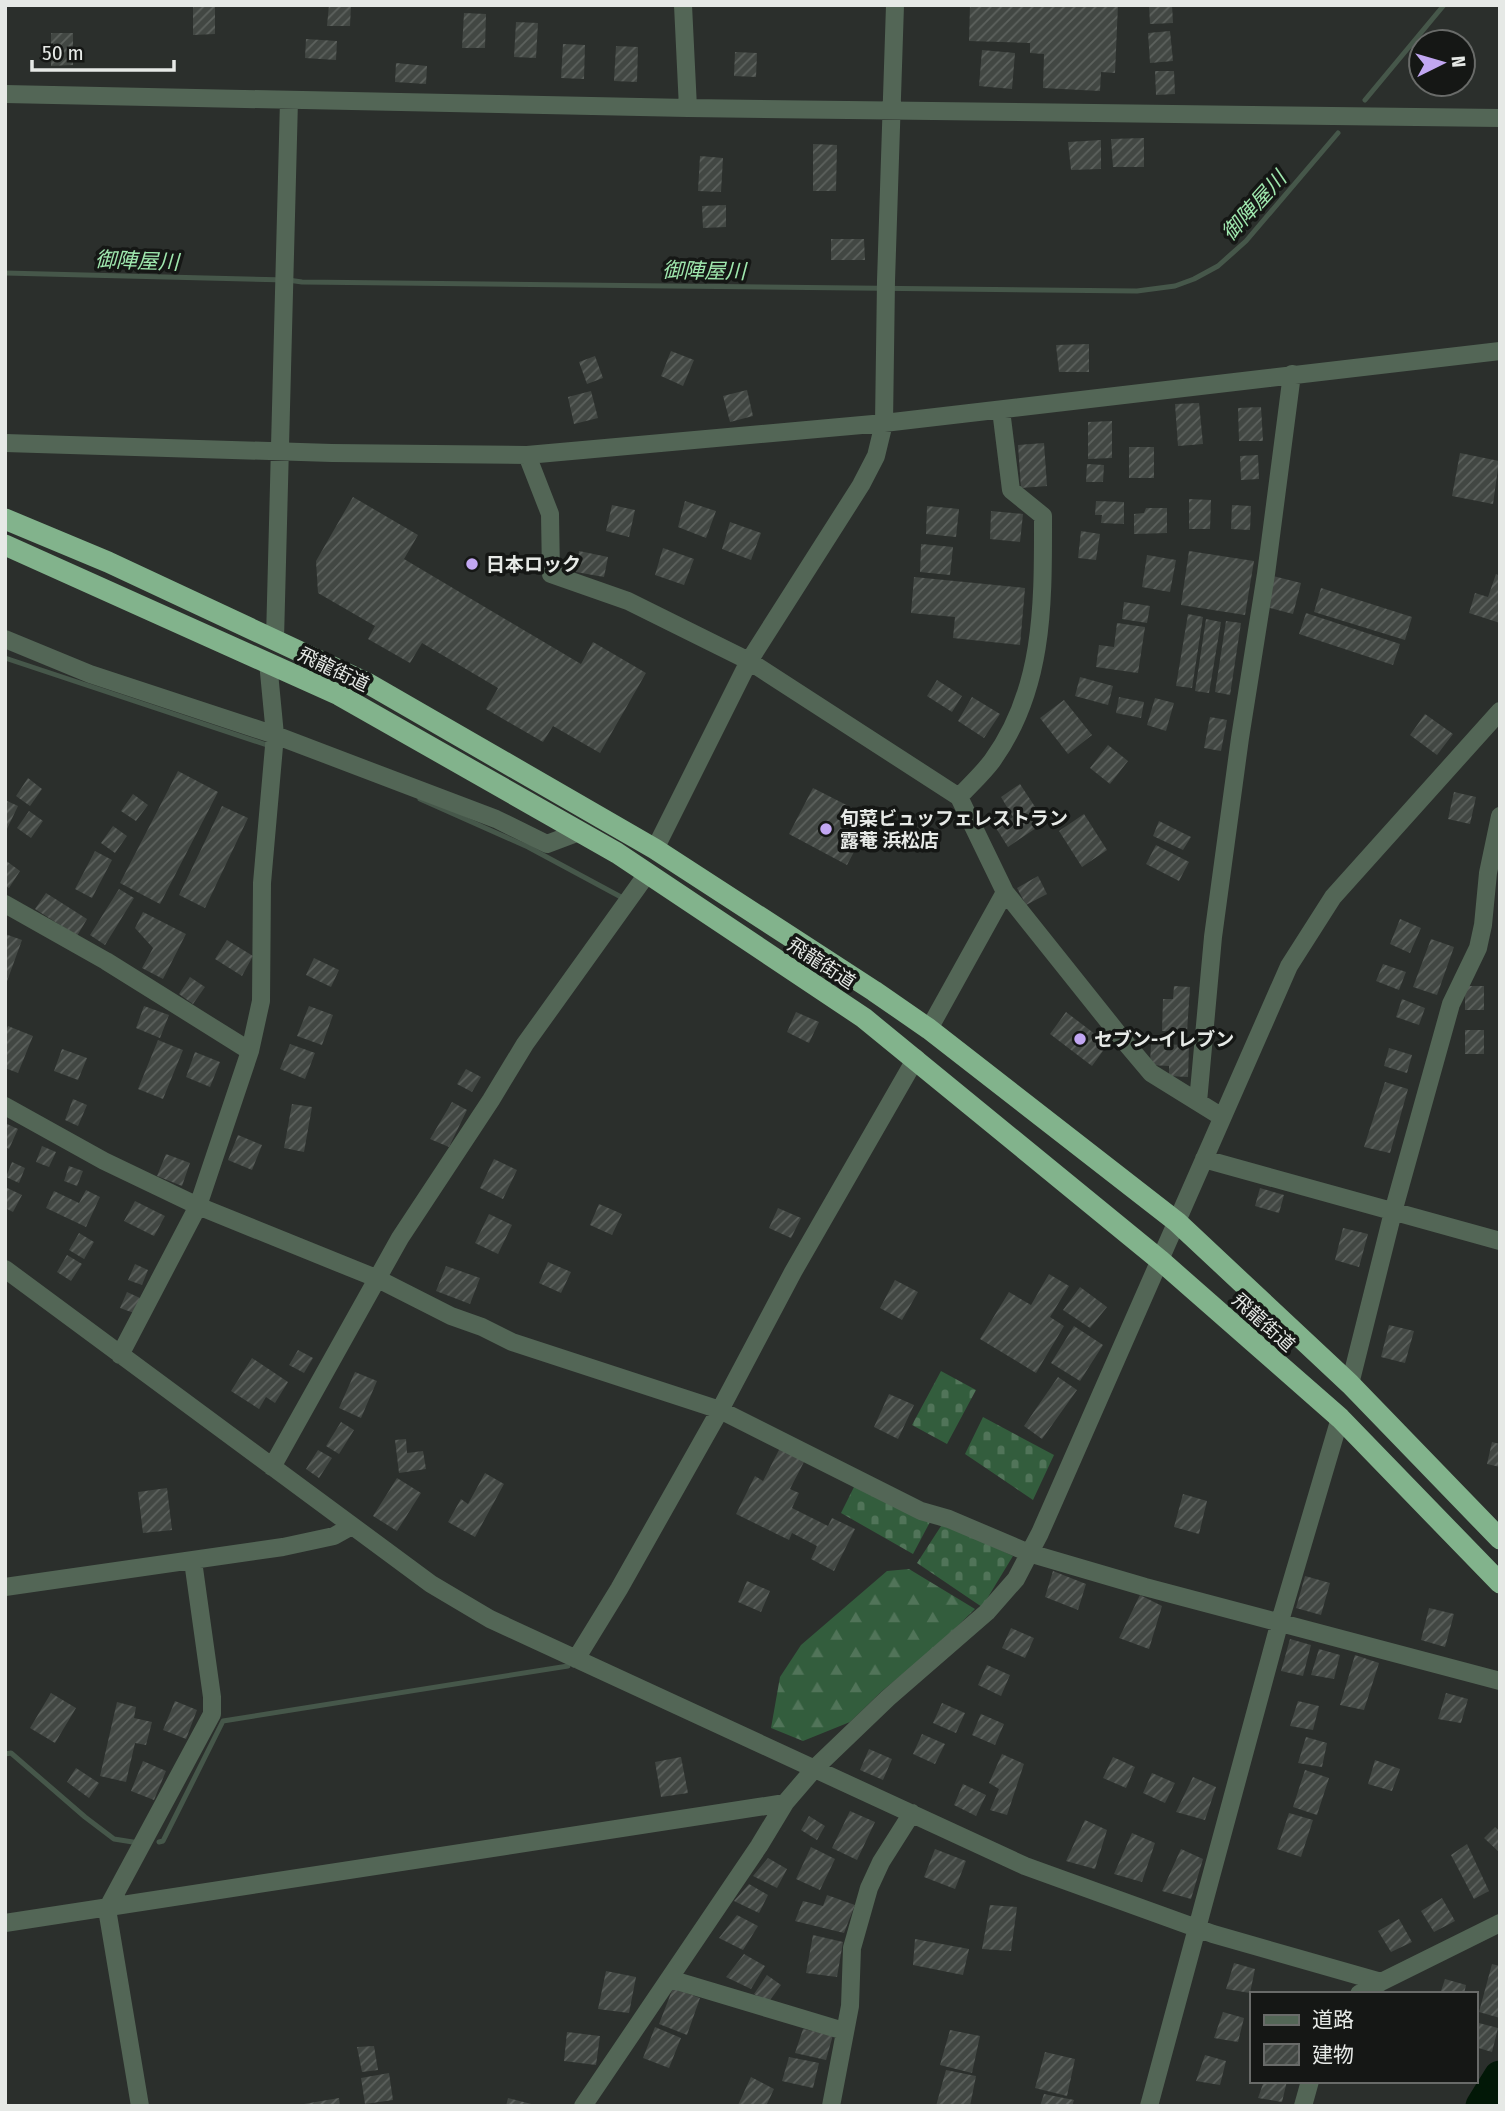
<svg xmlns="http://www.w3.org/2000/svg" width="1505" height="2111" font-family="'Fira Sans Condensed','Noto Sans JP',sans-serif">
<style>
.forest{fill:url(#forest-firs)}
.cemetery{fill:url(#cemetery-stones)}
.lines{fill:none;stroke-linecap:round;stroke-linejoin:round}
.stream{stroke:#46574a;stroke-width:5}
.river{stroke:#021807;stroke-width:33}
.building{fill:url(#building-hatch)}
.minor{stroke:#536656;stroke-width:18}
.highway{stroke:#82b38c;stroke-width:21}
.poi-dot{fill:#c2a7f2;stroke:#151715;stroke-width:2.5}
.labels{text-anchor:middle;stroke-width:7;stroke-linejoin:round;paint-order:stroke}
.poi-label{font-size:19px;font-weight:bold;fill:#e6e9e6;stroke:#151715;text-anchor:start}
.street-label{font-size:19px;fill:#e6e9e6;stroke:#151715}
.water-label{font-size:21px;font-style:italic;fill:#9fe8ae;stroke:#151715}
</style>
<defs>
<pattern id="forest-firs" width="22" height="20" patternUnits="userSpaceOnUse" patternTransform="scale(1.75)"><rect width="22" height="20" fill="#335d3d"/><path d="M5 1l3.5 6h-7zM16 11l3.5 6h-7z" fill="#517459"/></pattern>
<pattern id="cemetery-stones" width="16" height="16" patternUnits="userSpaceOnUse" patternTransform="scale(1.75)"><rect width="16" height="16" fill="#335d3d"/><path d="M2 7V4a2 2 0 0 1 4 0v3zM10 15v-3a2 2 0 0 1 4 0v3z" fill="#517459"/></pattern>
<pattern id="building-hatch" width="6" height="6" patternUnits="userSpaceOnUse" patternTransform="scale(1.75)"><rect width="6" height="6" fill="#424743"/><path d="M-1 1l2-2M0 6l6-6M5 7l2-2" fill="none" stroke="#5d625e"/></pattern>
</defs>
<rect width="100%" height="100%" fill="#2b2f2c"/>
<!-- forest -->
<path class="forest" d="M909 1569 975 1609 937 1646 882 1691 850 1722 803 1741 771 1728 780 1677 801 1645 887 1571Z"/>
<!-- cemetery -->
<path class="cemetery" d="M941 1371 976 1390 947 1444 912 1425Z
M983 1417 1054 1455 1033 1500 965 1454Z
M855 1485 930 1522 913 1554 841 1513Z
M943 1523 1013 1556 982 1607 917 1563Z"/>
<g class="lines">
<!-- stream -->
<path class="stream" d="M1365 100 1444 5
M5 273 288 280 302 282 1137 291 1175 286 1194 279 1218 266 1246 241 1338 133
M5 658 267 745
M420 799 528 847 621 897
M5 1754 11 1753 85 1817 114 1839 139 1843
M159 1842 163 1841 223 1721 568 1666"/>
<!-- river -->
<path class="river" d="M1482 2106 1500 2077"/>
</g>
<!-- building -->
<path class="building" d="M193 5H215V34L193 35Z
M329 5H351L350 26H327Z
M970 5H1118L1115 73 1101 72 1100 91 1043 88 1044 54 1030 53V43L969 41Z
M1149 5H1172L1173 23 1150 24Z
M464 13 486 14 485 48H462Z
M516 22 538 23 536 58 514 57Z
M1170 31 1173 61 1150 63 1148 33Z
M51 33H73V65L51 66Z
M306 39 337 41 336 60 305 58Z
M563 44 585 45 584 79 561 78Z
M616 46 638 47 637 82 614 81Z
M982 50 1015 53 1012 89 979 86Z
M735 52 757 53 756 77 734 76Z
M396 63 427 66 426 84 395 82Z
M1155 71H1174L1175 94 1156 95Z
M1144 138V167H1113L1111 139Z
M1101 140V169L1071 170 1068 142Z
M813 144 837 145 836 191H813Z
M700 156 723 158 721 192 698 191Z
M726 205V227L703 228 702 206Z
M831 239H864L865 260H831Z
M1089 344V372H1059L1056 345Z
M671 351 694 360 683 386 661 376Z
M595 356 603 378 587 384 579 362Z
M747 390 753 416 730 422 723 396Z
M591 391 598 418 574 424 568 397Z
M1199 403 1203 444 1178 446 1175 404Z
M1261 407 1263 441H1239L1238 408Z
M1112 421V458L1088 459V422Z
M1044 443 1047 486 1021 488 1018 445Z
M1129 447H1154V478H1129Z
M1460 453 1499 461 1493 504 1452 496Z
M1258 455 1259 479 1241 480 1240 456Z
M1087 464 1104 465 1103 482H1086Z
M353 497 418 535 404 559 581 664 593 642 646 673 600 753 553 726 543 742 486 709 498 688 422 643 410 663 368 639 375 626 318 593 316 561Z
M1189 499 1211 500 1210 529H1189Z
M685 501 716 511 706 538 678 527Z
M1096 501 1124 502V524L1101 523 1102 515H1095Z
M612 505 635 510 629 537 606 531Z
M1232 505 1251 506 1250 530 1231 529Z
M927 506 959 509 956 537 926 534Z
M1146 508H1167V533L1134 534V514L1144 513Z
M991 511 1023 514 1020 542 990 539Z
M730 522 761 533 751 560 722 549Z
M1081 531 1100 534 1096 560 1078 558Z
M921 544 953 547 950 575 920 572Z
M663 548 694 559 684 585 655 575Z
M579 551 608 557 604 577 576 572Z
M1189 551 1254 561 1245 615 1181 605Z
M1147 555 1176 560 1170 592 1142 587Z
M1496 574 1500 576V623L1469 613 1475 593 1488 597Z
M1273 576 1301 583 1293 614 1266 607Z
M914 577 1025 588 1020 645 953 638 955 617 911 613Z
M1321 588 1412 617 1405 640 1314 612Z
M1124 602 1150 606 1147 623 1122 619Z
M1306 613 1400 644 1393 665 1299 634Z
M1188 614 1203 617 1192 688 1176 686Z
M1206 619 1221 622 1209 693 1195 691Z
M1226 621 1241 623 1230 695 1215 692Z
M1117 623 1145 627 1138 673 1096 667 1099 645 1114 647Z
M1080 677 1113 686 1108 705 1075 696Z
M937 680 962 696 952 712 927 696Z
M972 697 1000 714 984 738 958 721Z
M1119 697 1144 702 1141 718 1116 713Z
M1155 698 1174 703 1166 731 1147 725Z
M1064 700 1092 735 1068 754 1040 718Z
M1425 714 1453 734 1437 755 1410 735Z
M1210 717 1227 720 1221 751 1204 748Z
M1108 745 1128 761 1110 784 1090 768Z
M178 771 218 792 160 904 120 883Z
M28 778 42 789 30 806 16 796Z
M1020 784 1045 822 1008 847 996 828 1013 817 1001 797Z
M813 788 872 818 847 865 789 834Z
M1454 792 1476 797 1470 824 1448 819Z
M133 794 148 805 136 821 121 811Z
M5 800 18 806 5 833Z
M222 806 248 818 205 908 179 895Z
M29 811 43 821 31 838 17 828Z
M1084 814 1107 850 1082 867 1059 831Z
M1159 821 1191 837 1183 850 1153 836Z
M113 826 127 836 115 853 101 843Z
M1156 845 1189 862 1179 881 1146 864Z
M95 851 112 860 92 898 75 889Z
M5 860 20 871 9 888 5 886Z
M1038 876 1047 894 1026 905 1017 888Z
M119 889 134 898 105 945 90 935Z
M46 893 87 919 77 936 35 909Z
M143 912 186 934 163 979 142 968 153 948 135 928Z
M1400 919 1421 928 1410 953 1390 944Z
M5 934 22 940 6 984H5Z
M1431 939 1454 947 1437 995 1413 987Z
M227 940 253 956 242 976 215 959Z
M314 958 339 970 331 987 306 975Z
M1383 964 1406 972 1399 990 1376 981Z
M190 977 205 987 193 1004 179 994Z
M1174 986 1190 987 1187 1032 1162 1031 1163 999H1173Z
M1465 986H1484V1010H1465Z
M1402 999 1425 1008 1419 1025 1396 1017Z
M144 1006 169 1015 160 1038 136 1028Z
M309 1006 333 1015 322 1045 297 1036Z
M796 1012 819 1022 809 1043 787 1032Z
M1066 1012 1108 1044 1092 1066 1050 1034Z
M8 1026 33 1036 18 1073 5 1068V1033Z
M1465 1030H1484V1054H1465Z
M158 1040 183 1050 163 1099 138 1089Z
M290 1044 315 1053 305 1079 280 1069Z
M1151 1044 1189 1045 1188 1077 1169 1076V1066L1150 1065Z
M1389 1048 1412 1055 1407 1073 1384 1066Z
M62 1049 87 1058 78 1080 54 1071Z
M195 1052 220 1062 210 1087 186 1077Z
M466 1069 481 1077 472 1092 457 1084Z
M1385 1082 1408 1089 1390 1153 1364 1147Z
M73 1099 87 1105 78 1126 65 1120Z
M452 1102 467 1110 449 1147 430 1139Z
M292 1104 312 1107 304 1152 284 1148Z
M5 1123 18 1129 9 1149 5 1147Z
M238 1135 262 1145 252 1170 228 1160Z
M42 1146 56 1152 49 1167 36 1162Z
M166 1154 190 1163 182 1186 157 1176Z
M494 1159 517 1170 503 1199 480 1188Z
M12 1162 25 1168 19 1183 6 1177Z
M69 1166 83 1171 77 1186 64 1181Z
M5 1187 22 1195 13 1212 5 1208Z
M1260 1188 1284 1195 1279 1213 1255 1206Z
M86 1190 100 1197 86 1227 46 1208 54 1191 79 1203Z
M135 1201 165 1216 154 1236 124 1221Z
M599 1204 622 1214 612 1235 590 1225Z
M778 1208 801 1218 791 1238 769 1228Z
M489 1214 512 1225 498 1254 475 1243Z
M1343 1228 1368 1234 1359 1267 1335 1260Z
M79 1233 94 1242 84 1259 69 1250Z
M67 1255 82 1264 71 1281 57 1272Z
M548 1262 571 1272 561 1293 539 1283Z
M135 1264 148 1270 142 1285 128 1280Z
M446 1266 480 1278 470 1304 436 1291Z
M1049 1274 1069 1286 1050 1317 1064 1326 1036 1373 980 1339 1009 1292 1031 1305Z
M895 1280 918 1292 902 1320 880 1308Z
M1080 1287 1107 1307 1090 1328 1063 1310Z
M127 1292 140 1298 134 1313 120 1308Z
M1389 1325 1414 1331 1405 1363 1381 1357Z
M1074 1326 1103 1345 1080 1381 1051 1363Z
M298 1350 313 1358 304 1373 289 1365Z
M252 1358 288 1382 275 1403 266 1397 259 1409 231 1391Z
M355 1372 377 1381 361 1418 339 1408Z
M1058 1377 1077 1390 1042 1439 1024 1426Z
M889 1394 914 1405 898 1439 874 1427Z
M341 1422 354 1430 339 1454 326 1446Z
M406 1439 407 1453 423 1451 426 1469 399 1473 395 1440Z
M1492 1442 1500 1444V1467L1487 1464Z
M780 1448 805 1460 790 1489 799 1493 792 1508 828 1526 832 1518 855 1529 834 1571 811 1559 817 1546 792 1533 789 1540 736 1514 755 1476 763 1481Z
M318 1450 332 1458 319 1478 306 1469Z
M485 1473 504 1484 475 1537 448 1522 461 1499 468 1504Z
M397 1478 421 1493 397 1531 373 1516Z
M167 1488 172 1530 143 1533 138 1492Z
M1183 1494 1207 1501 1199 1534 1174 1527Z
M1053 1571 1086 1584 1078 1610 1045 1597Z
M1305 1576 1330 1583 1321 1615 1296 1608Z
M747 1581 770 1591 761 1612 738 1602Z
M1140 1595 1162 1606 1149 1649 1119 1638Z
M1429 1608 1454 1614 1445 1647 1421 1640Z
M1011 1628 1034 1638 1025 1658 1002 1648Z
M1290 1639 1311 1645 1303 1676 1281 1671Z
M1319 1649 1340 1655 1334 1679 1311 1675Z
M1355 1655 1379 1663 1364 1710 1340 1705Z
M987 1665 1010 1675 1001 1696 978 1685Z
M51 1693 76 1708 55 1743 30 1728Z
M1446 1693 1468 1699 1461 1723 1438 1719Z
M175 1701 197 1710 186 1739 163 1730Z
M1298 1701 1319 1706 1313 1730 1290 1726Z
M117 1702 136 1707 134 1718 152 1722 146 1745 135 1743 126 1782 100 1776Z
M942 1703 965 1713 956 1733 933 1723Z
M981 1714 1004 1724 995 1745 972 1735Z
M922 1734 945 1744 935 1764 913 1754Z
M1306 1737 1327 1743 1322 1767 1298 1763Z
M869 1749 892 1759 883 1780 860 1770Z
M1002 1754 1024 1764 1007 1815 990 1810 999 1789 989 1783Z
M681 1757 688 1793 661 1797 655 1762Z
M1113 1757 1135 1767 1126 1788 1103 1778Z
M1375 1760 1400 1769 1392 1791 1368 1784Z
M143 1761 166 1771 154 1800 131 1791Z
M76 1768 99 1783 89 1798 67 1782Z
M1305 1770 1329 1778 1317 1815 1293 1807Z
M1152 1773 1175 1783 1165 1803 1143 1793Z
M1193 1777 1216 1787 1205 1820 1176 1812Z
M963 1784 986 1795 976 1816 954 1805Z
M850 1811 875 1822 857 1860 832 1848Z
M1289 1813 1313 1820 1301 1857 1277 1849Z
M809 1816 825 1826 817 1840 801 1830Z
M1085 1820 1107 1830 1095 1869 1066 1861Z
M1495 1827 1500 1831V1853L1484 1838Z
M1132 1833 1155 1843 1142 1882 1114 1874Z
M1467 1844 1489 1891 1474 1899 1451 1855Z
M811 1847 835 1859 820 1890 796 1879Z
M935 1849 966 1861 955 1889 924 1877Z
M1181 1849 1203 1859 1191 1899 1162 1891Z
M768 1858 787 1869 777 1888 753 1876Z
M749 1884 768 1895 759 1913 734 1901Z
M827 1895 855 1905 844 1933 795 1921 803 1901 823 1906Z
M1442 1898 1455 1921 1434 1932 1421 1911Z
M990 1905 1017 1907 1011 1951 982 1949Z
M737 1915 758 1926 743 1950 719 1938Z
M1399 1919 1412 1942 1391 1952 1378 1931Z
M813 1935 843 1942 837 1977 806 1973Z
M915 1939 969 1949 963 1975 913 1965Z
M744 1954 765 1966 751 1989 726 1977Z
M1234 1963 1255 1969 1250 1993 1226 1989Z
M1492 1964 1500 1966V2018L1479 2012Z
M606 1971 636 1977 629 2013 598 2009Z
M767 1975 781 1985 768 2003 754 1994Z
M1445 1979 1466 1985 1464 1994H1440Z
M673 1988 700 1998 687 2035 659 2024Z
M1223 2012 1244 2018 1238 2042 1214 2038Z
M1475 2022 1498 2028 1492 2052 1475 2047Z
M655 2027 681 2038 669 2068 643 2058Z
M803 2029 833 2035 826 2060 795 2053Z
M950 2030 980 2036 972 2073 940 2065Z
M567 2032 600 2036 596 2065 564 2061Z
M374 2046 378 2070 362 2072 357 2047Z
M1045 2052 1075 2059 1067 2096 1035 2088Z
M1205 2055 1226 2061 1220 2085 1196 2081Z
M789 2057 819 2063 813 2088 782 2081Z
M946 2070 976 2076 970 2106H936Z
M389 2073 393 2100 365 2104 361 2078Z
M751 2077 774 2089 766 2106 738 2105Z
M1264 2081H1287L1282 2102 1258 2098Z
M1044 2094 1074 2100 1072 2106H1040Z
M339 2098 340 2106H304V2104Z
M508 2098 535 2105 534 2106H506Z"/>
<g class="lines">
<!-- minor -->
<path class="minor" d="M683 5 688 108
M5 94 688 108 1500 118
M5 443 332 453 527 455 884 423 1500 351
M527 455 550 514 551 574 628 601 749 661 959 797 1005 892 1124 1041 1151 1073 1222 1117
M5 639 90 674 275 735 496 819 547 844 579 832
M275 639 289 100
M959 797C970 785 983 773 992 761 1045 688 1043 601 1043 516L1011 490 1001 410
M655 849 749 661 861 485 876 456 884 423 886 281 895 5
M5 904 106 961 250 1051
M929 1029 1005 892
M1198 1102 1213 937 1240 738 1266 574 1292 374
M5 1106 104 1161 198 1206 376 1278 451 1316 482 1327 512 1342 720 1410 921 1511 949 1519 1029 1553 1145 1587 1500 1681
M1204 1159 1500 1241
M5 1269 431 1584 490 1619 1025 1866 1213 1934 1381 1982 1500 1923
M120 1355 198 1206 250 1051 261 1001 262 883 275 735 268 662
M1350 1384 1393 1212 1451 1004 1478 948 1483 925 1488 873 1500 816
M272 1467 400 1238 491 1100 525 1044 647 874
M5 1587 283 1547 334 1536 352 1526
M576 1659 619 1589 720 1410 793 1272 916 1058
M5 1923 785 1803
M670 1979 844 2031
M1359 1994 1381 1982
M140 2106 107 1909 212 1714V1697L193 1561
M583 2106 759 1846 785 1803 815 1768 888 1698 987 1612 1016 1579 1040 1533 1289 966 1333 897 1500 711
M831 2106 850 2006 852 1948 869 1888 881 1862 912 1813
M1149 2106 1280 1621 1340 1418
M1303 2106 1310 2081"/>
<!-- highway -->
<path class="highway" d="M5 519 108 562 369 684 655 849 874 991 929 1029 1177 1222 1350 1384 1500 1539
M5 545 339 695 617 853 864 1018 1161 1261 1340 1418 1500 1583"/>
</g>
<!-- markers -->
<g class="poi-dot">
<circle cx="472" cy="564" r="7"/>
<circle cx="826" cy="829" r="7"/>
<circle cx="1080" cy="1039" r="7"/>
</g>
<g class="labels">
<!-- poi labels -->
<g class="poi-label">
<text x="486" y="571">日本ロック</text>
<text x="840" y="825">旬菜ビュッフェレストラン<tspan x="840" dy="22">露菴 浜松店</tspan></text>
<text x="1094" y="1046">セブン-イレブン</text>
</g>
<!-- street labels -->
<g class="street-label">
<text transform="translate(334 669) rotate(26)" y="7">飛龍街道</text>
<text transform="translate(822 963) rotate(33)" y="7">飛龍街道</text>
<text transform="translate(1264 1322) rotate(42)" y="7">飛龍街道</text>
</g>
<!-- water labels -->
<g class="water-label">
<text transform="translate(1254 206) rotate(-48)" y="7">御陣屋川</text>
<text transform="translate(137 261) rotate(2)" y="7">御陣屋川</text>
<text transform="translate(704 271) rotate(1)" y="7">御陣屋川</text>
</g>
</g>
<!-- border -->
<rect width="1505" height="2111" fill="none" stroke="#e6e9e6" stroke-width="14"/>
<!-- legend -->
<rect x="1250" y="1992" width="228" height="91" fill="#151715" stroke="#696b69" stroke-width="2"/>
<rect x="1264" y="2015" width="35" height="10" fill="#536656" stroke="#696b69" stroke-width="2"/>
<text x="1312" y="2027" font-size="21" fill="#e6e9e6">道路</text>
<rect x="1264" y="2044" width="35" height="21" fill="url(#building-hatch)" stroke="#696b69" stroke-width="2"/>
<text x="1312" y="2062" font-size="21" fill="#e6e9e6">建物</text>
<!-- north arrow -->
<g transform="translate(1442 63) rotate(85)"><circle r="33" fill="#151715" stroke="#696b69" stroke-width="2"/>
<path d="M0-5L12 26L0 18L-12 26Z" fill="#c2a7f2"/>
<text y="-10" font-size="19" font-weight="bold" text-anchor="middle" fill="#e6e9e6">N</text>
</g>
<!-- scale -->
<path d="M32 60v10h142v-10" fill="none" stroke="#e6e9e6" stroke-width="3.5"/>
<text x="42" y="60" font-size="21" fill="#e6e9e6" stroke="#151715" stroke-width="5" paint-order="stroke">50 m</text>
</svg>
